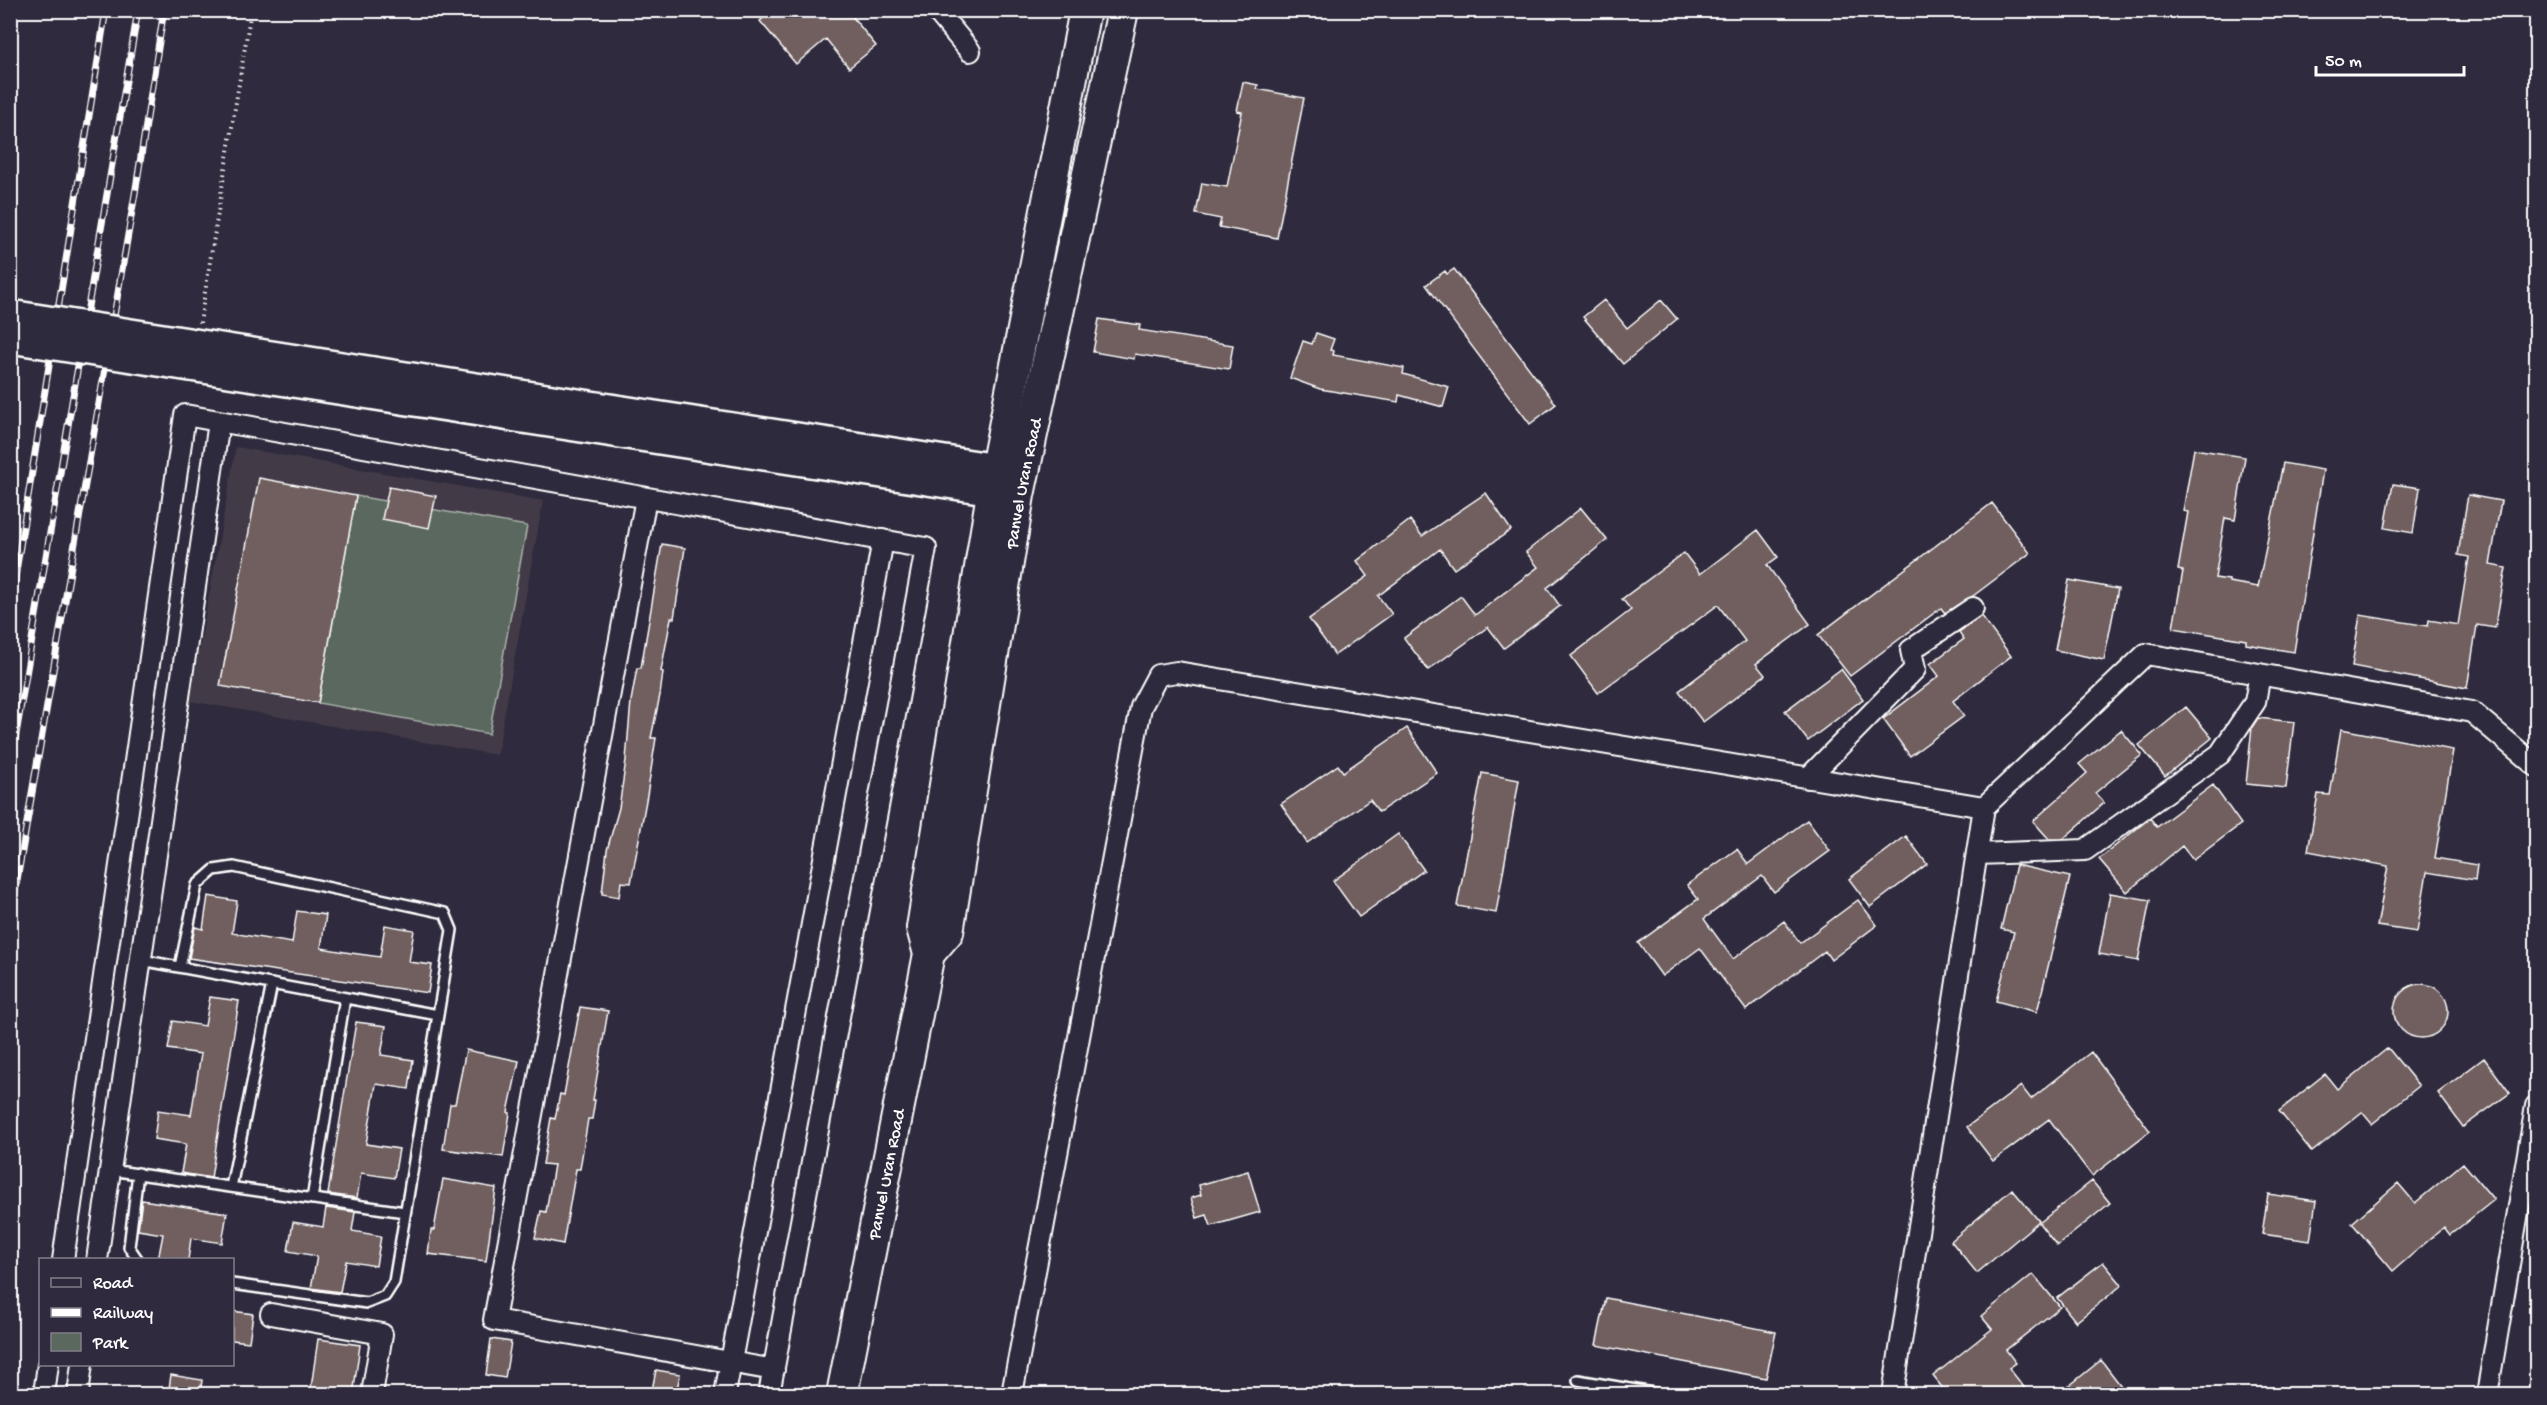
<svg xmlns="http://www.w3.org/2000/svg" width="2547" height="1405" font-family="'Gochi Hand',sans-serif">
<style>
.built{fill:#433a47}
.green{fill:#5a685e;stroke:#acb4ae;stroke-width:1.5}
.building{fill:#715e5e;stroke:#fff;stroke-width:1.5}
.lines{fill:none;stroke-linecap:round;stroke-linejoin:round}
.lane-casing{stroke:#fff;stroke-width:14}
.street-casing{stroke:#fff;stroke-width:24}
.secondary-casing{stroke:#fff;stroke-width:32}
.primary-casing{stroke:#fff;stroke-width:34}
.path{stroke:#fff;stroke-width:4;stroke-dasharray:1.5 4.5;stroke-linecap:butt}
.lane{stroke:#2f2a3d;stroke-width:9}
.street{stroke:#2f2a3d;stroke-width:20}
.secondary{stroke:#2f2a3d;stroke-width:27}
.primary{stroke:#2f2a3d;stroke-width:30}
.rail-casing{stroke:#fff;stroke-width:7}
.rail{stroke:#2f2a3d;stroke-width:4.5;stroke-dasharray:14;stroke-linecap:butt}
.secondary-bridge-casing{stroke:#fff;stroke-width:32;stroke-linecap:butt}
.secondary-bridge{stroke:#2f2a3d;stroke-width:27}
.labels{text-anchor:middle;stroke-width:4.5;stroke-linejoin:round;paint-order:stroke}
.street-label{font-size:18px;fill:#fff;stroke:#2f2a3d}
</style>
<rect width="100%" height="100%" fill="#2f2a3d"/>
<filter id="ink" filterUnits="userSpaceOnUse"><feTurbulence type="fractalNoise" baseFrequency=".0167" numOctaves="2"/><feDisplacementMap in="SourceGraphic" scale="12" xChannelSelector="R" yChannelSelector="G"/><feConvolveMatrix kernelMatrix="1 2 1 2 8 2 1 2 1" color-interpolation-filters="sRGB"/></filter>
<g filter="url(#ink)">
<!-- built -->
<path class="built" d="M236 447 543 501 497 755 190 701Z"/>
<!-- green -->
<path class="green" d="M356 496 527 526 489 734 318 703Z"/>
<!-- building -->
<path class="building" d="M772 10H847L876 46 849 68 826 39 796 64 760 21Z
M1243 82 1258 85 1257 89 1304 98 1277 238 1219 227 1221 219 1196 214 1202 183 1227 187 1242 112 1237 111Z
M1454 269 1556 404 1530 424 1426 285 1445 271 1447 274Z
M1604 300 1627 328 1661 300 1677 319 1623 364 1583 317Z
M1099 319 1140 325 1139 330 1233 345 1229 369 1135 354 1134 359 1093 352Z
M1316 333 1334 339 1330 350 1334 351 1333 355 1404 368 1403 374 1449 387 1443 407 1399 395 1398 402 1320 389 1290 378 1303 341 1312 344Z
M2194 449 2245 457 2235 520 2225 518 2215 578 2229 580V582L2258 587 2283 463 2323 470 2294 652 2246 644V640L2173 628 2183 571 2178 570 2188 512 2183 511Z
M259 478 356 496 318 703 220 686Z
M2393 484 2420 488 2413 533 2385 528Z
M389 487 436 496 429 528 382 519Z
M1486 493 1511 530 1454 569 1440 549 1378 596 1392 614 1335 655 1309 619 1368 576 1357 561 1410 520 1422 536Z
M2468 495 2501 501 2490 565 2506 568 2495 628 2477 625 2467 688 2352 666 2360 615 2428 626 2429 620 2458 625 2469 557 2458 555Z
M1992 503 2030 553 1973 596 1945 613 1941 608 1850 676 1818 635Z
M1581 508 1607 540 1547 588 1560 606 1504 648 1488 627 1428 670 1404 638 1461 596 1475 615 1538 567 1526 552Z
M1758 530 1778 557 1767 565 1810 624 1756 664 1765 675 1703 722 1679 691 1745 641 1718 605 1598 693 1571 656 1631 610 1622 599 1684 553 1700 574Z
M662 544 685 548 674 618H671L661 671 663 672 660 695 651 738H656L647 795 631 883 621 882 619 897 602 894 607 850 619 808 626 760 631 701 637 668H641Z
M2069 580 2118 589 2104 660 2055 650Z
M1981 616 2011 656 1953 701 1964 716 1910 756 1883 719 1939 676 1930 664 1964 639 1959 632Z
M1841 669 1863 699 1808 741 1785 711Z
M2186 707 2212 738 2165 776 2139 745Z
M2258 718 2294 722 2286 788 2246 784 2252 727Z
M1407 728 1437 773 1379 812 1370 800 1307 843 1281 804 1338 765 1343 772Z
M2341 729 2453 750 2435 858 2477 865 2475 880 2427 872 2417 932 2377 926 2388 866 2308 851 2318 794 2330 795Z
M2121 730 2142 755 2095 793 2104 803 2063 839H2049L2033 821 2087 773 2079 764Z
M1482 773 1519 780 1496 913 1457 906Z
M2213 785 2241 824 2193 860 2182 846 2127 892 2099 859 2150 818 2157 827Z
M1807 820 1830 851 1774 892 1762 876 1704 919 1733 959 1784 921 1800 943 1858 900 1877 925 1831 960 1825 951 1746 1010 1700 948 1662 976 1638 943 1698 899 1687 885 1737 849 1748 864Z
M1398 834 1424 870 1359 917 1333 881Z
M1906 836 1927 864 1870 907 1849 879Z
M2016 865 2070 877 2037 1012 1996 1001 2014 932 2001 929Z
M2110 893 2150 900 2138 961 2099 954Z
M208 896 237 901 232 933 292 943 297 911 326 915 321 948 351 953 380 957 385 925 414 930 409 962 432 965 428 993 189 958 195 927 203 929Z
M2394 1011a27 27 0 1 1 54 0a27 27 0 1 1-54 0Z
M210 997 239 1001 211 1178 181 1173 186 1144 154 1139 158 1110 191 1115 201 1054 168 1049 173 1021 205 1026Z
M580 1007 608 1011 593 1100H595L592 1119H588L580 1169H576L563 1244 535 1238 541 1211 546 1212 554 1165 543 1164 551 1118 555 1119 560 1094 564 1095Z
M356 1022 386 1026 381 1055 413 1060 409 1089 376 1084 366 1144 399 1149 394 1178 361 1173 357 1198 328 1194Z
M2388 1048 2419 1086 2372 1124 2362 1112 2312 1152 2279 1111 2325 1074 2337 1089Z
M466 1050 519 1061 508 1112 510 1113 503 1157 443 1149 450 1104H455Z
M2091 1052 2150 1131 2092 1176 2049 1119 1993 1161 1967 1127 2021 1086 2031 1099Z
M2484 1058 2510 1093 2463 1127 2438 1093Z
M2463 1163 2494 1200 2450 1235 2444 1227 2393 1271 2352 1223 2398 1183 2415 1203Z
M1248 1171 1260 1212 1211 1226 1207 1215 1197 1218 1191 1198 1201 1195 1199 1185Z
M443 1179 496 1188 486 1261 428 1254 431 1230H434Z
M2092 1181 2110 1203 2057 1246 2039 1223Z
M2012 1189 2039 1221 1977 1273 1951 1241Z
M2268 1194 2316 1201 2310 1241 2262 1234Z
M142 1200 227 1213 222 1243 191 1238 188 1260H158L163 1234 138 1230Z
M326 1208 355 1212 352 1231 381 1236 376 1266 346 1261 340 1292 311 1288 317 1256 288 1251 293 1222 323 1227Z
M2103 1262 2122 1285 2076 1322 2057 1298Z
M2033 1274 2060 1307 2006 1350 2016 1363 2009 1368 2030 1395H1948L1933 1376 1992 1329 1981 1316Z
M1606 1298 1776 1332 1766 1378 1596 1345Z
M232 1311 253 1314 249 1342 232 1340Z
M318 1339 360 1345 353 1395H310Z
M491 1339 511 1342 505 1378 486 1375Z
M2101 1360 2128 1395H2058Z
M656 1370 680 1374 676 1395H651Z
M171 1375 202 1380 200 1395H168Z"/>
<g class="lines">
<!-- lane casing -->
<g class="lane-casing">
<path id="lane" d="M141 960 438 1015
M180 967 197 885 214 870 234 867 445 913 452 930 394 1282 385 1296 367 1303 232 1284
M110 1170 405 1212
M138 1173 129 1247 138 1260
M231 1187 272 984
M312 1199 345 998
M1578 1380 1659 1394"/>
</g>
<!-- street casing -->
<g class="street-casing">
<path id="street" d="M936 10 970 51
M646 498 494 1320 774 1370
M1808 778 1915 669 1911 650 1973 608
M1984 807 2146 654 2472 712 2536 766
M1977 854 2085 850 2220 754 2255 702 2260 674
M63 1260 185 415 926 548 769 1394
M97 1260 219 422
M271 1314 382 1334 372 1394
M44 1394 48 1364
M78 1394 82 1364
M725 1394 883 540
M1012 1394 1141 707 1158 675 1177 672 1984 807 1893 1394
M2487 1394 2536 1106"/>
</g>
<!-- secondary casing -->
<g class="secondary-casing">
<path id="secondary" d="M623 410 1016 471
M620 434 1012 494"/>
</g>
<!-- primary casing -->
<g class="primary-casing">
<g id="primary">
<path id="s1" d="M929 954 948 932 1019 495 1122 15 1121 10"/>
<path id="s2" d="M842 1394 929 954 922 928 996 468 1085 10"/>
</g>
</g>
<!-- path -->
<path class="path" d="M200 323 251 10"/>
<!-- lane -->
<use href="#lane" class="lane"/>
<!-- street -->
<use href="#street" class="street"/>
<!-- secondary -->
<use href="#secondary" class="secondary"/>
<!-- primary -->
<use href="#primary" class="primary"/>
<!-- rail casing -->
<g class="rail-casing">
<path id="rail" d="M10 609 106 10
M10 770 138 10
M10 921 136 188 164 10"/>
</g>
<!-- rail -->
<use href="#rail" class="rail"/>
<!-- secondary-bridge casing -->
<g class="secondary-bridge-casing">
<path id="secondary-bridge" d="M10 314 623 410
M10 339 620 434"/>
</g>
<!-- secondary-bridge -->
<use href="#secondary-bridge" class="secondary-bridge"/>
</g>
</g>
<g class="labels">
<!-- street labels -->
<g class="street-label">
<text dy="6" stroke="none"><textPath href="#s1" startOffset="484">Panvel Uran Road</textPath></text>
<text dy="6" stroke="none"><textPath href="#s2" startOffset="224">Panvel Uran Road</textPath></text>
</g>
</g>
<!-- margin -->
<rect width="2547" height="1405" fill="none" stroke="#2f2a3d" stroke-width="36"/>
<rect x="18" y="18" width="2511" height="1369" fill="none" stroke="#fff" stroke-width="2" filter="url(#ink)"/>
<!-- legend -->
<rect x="39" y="1258" width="195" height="108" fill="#2f2a3d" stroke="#827f8b" stroke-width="1.5"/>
<rect x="51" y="1278" width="30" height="9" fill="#2f2a3d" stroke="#827f8b" stroke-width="1.5"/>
<text x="93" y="1288" font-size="18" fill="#ffffff">Road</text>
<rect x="51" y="1308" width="30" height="9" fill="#ffffff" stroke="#827f8b" stroke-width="1.5"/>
<text x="93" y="1318" font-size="18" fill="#ffffff">Railway</text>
<rect x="51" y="1333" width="30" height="18" fill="#5a685e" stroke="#827f8b" stroke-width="1.5"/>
<text x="93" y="1348" font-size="18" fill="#ffffff">Park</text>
<!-- scale -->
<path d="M2316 66v9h148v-9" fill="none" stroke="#ffffff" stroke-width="3"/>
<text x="2325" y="66" font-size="18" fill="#ffffff" stroke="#2f2a3d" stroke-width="4.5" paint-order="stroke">50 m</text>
</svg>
